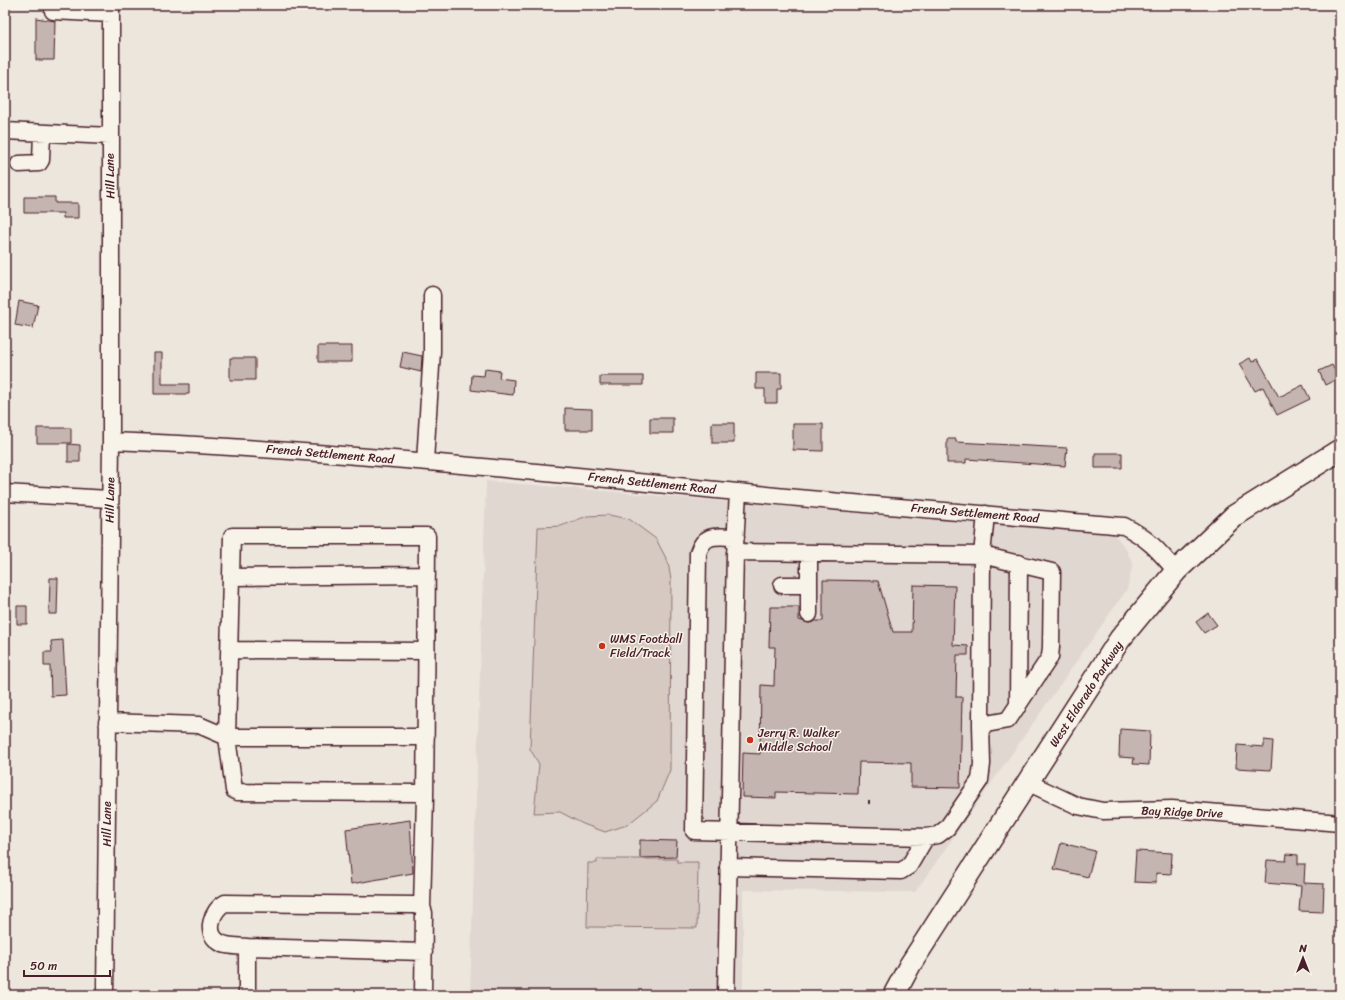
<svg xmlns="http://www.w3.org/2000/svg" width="1345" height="1000" font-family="Sriracha,sans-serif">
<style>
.built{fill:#e0d7d0}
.green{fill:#d5c9c2;stroke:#907476}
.building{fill:#c4b5b0;stroke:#4a1f2b}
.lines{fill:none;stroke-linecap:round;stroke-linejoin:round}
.minor-casing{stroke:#4a1f2b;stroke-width:19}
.major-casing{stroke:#4a1f2b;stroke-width:24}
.path{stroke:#4a1f2b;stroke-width:2;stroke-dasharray:4 3;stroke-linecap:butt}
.minor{stroke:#f7f3e8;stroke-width:16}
.major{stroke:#f7f3e8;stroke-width:21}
.poi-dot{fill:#c8321e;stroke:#f7f3e8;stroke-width:1.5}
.labels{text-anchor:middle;stroke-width:3;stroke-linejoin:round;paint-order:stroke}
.street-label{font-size:12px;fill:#4a1f2b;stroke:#f7f3e8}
.poi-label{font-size:12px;fill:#4a1f2b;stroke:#f7f3e8;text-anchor:start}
</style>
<rect width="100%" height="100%" fill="#ece6dd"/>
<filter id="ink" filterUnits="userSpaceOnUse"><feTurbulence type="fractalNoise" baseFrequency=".025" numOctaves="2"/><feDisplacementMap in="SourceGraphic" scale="8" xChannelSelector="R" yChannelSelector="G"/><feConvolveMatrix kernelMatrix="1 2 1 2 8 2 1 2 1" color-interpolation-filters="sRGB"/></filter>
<g filter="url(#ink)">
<!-- built -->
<path class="built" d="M486 481 1114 534 1126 549 1133 564 1127 589 915 892 743 890V995H470Z"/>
<!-- green -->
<path class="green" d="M609 515 629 519 656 539 668 562 671 580 670 770 657 801 627 825 605 832 583 824 560 812 534 813 539 764 530 749 538 527 561 526 587 516Z
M597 859H677V862H698L697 928 587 927 588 863H597Z"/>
<!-- building -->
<path class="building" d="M36 18 55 21 54 60H36Z
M24 197H55V203H78V218H63V213H24Z
M19 301 38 305 33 328 15 325Z
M318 346H352V362H318Z
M403 352 422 356 421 372 400 367Z
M154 353H162V384H189V394H154Z
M230 358H255V380H230Z
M1250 358 1252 362 1258 359 1279 397 1303 385 1310 399 1277 415 1263 387 1255 391 1239 364Z
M1332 365 1339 378 1325 385 1319 371Z
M485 369 500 371 499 378 514 380 513 395 471 390 472 375 484 376Z
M756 373H781V389H777V403H765V389H756Z
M600 376H643V385H600Z
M565 408 592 409V430H565Z
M650 418H673V433H650Z
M712 423H734V443H712Z
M793 424H823V451L793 450Z
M37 428H71V443H37Z
M947 439H956V442L1067 448 1065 466 966 459V463H947Z
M68 444 80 445V462H68Z
M1095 453H1122V468H1095Z
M50 578H58L57 614H49Z
M823 580 878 581 893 632H912L913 585 955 586 953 645 968 646V655H957L956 697H962L960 788 911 787V763L859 762 858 794 776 792V798L742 797 743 753 760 754 761 685 774 686 775 647H769L770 607H799V620L809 623 815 621H823Z
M17 606H27V624H17Z
M1208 613 1217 625 1204 633 1196 622Z
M63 640 66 695 51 696 50 666H44V652H52L51 641Z
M1120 729 1150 731 1149 765 1133 764 1134 758 1119 757Z
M1264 740 1273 741 1271 770 1236 768 1237 745 1264 747Z
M410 820 413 873 351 884 346 829Z
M640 840 677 841 676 857 640 858Z
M1061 843 1095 851 1088 877 1054 869Z
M1136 851 1172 853 1171 874 1156 873V883L1134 882Z
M1287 854 1298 855V864H1305L1304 883 1324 884 1323 912 1299 911 1301 886 1265 883 1267 860 1286 861Z"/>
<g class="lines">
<!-- minor casing -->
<g class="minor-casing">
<path id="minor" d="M53 11 111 14
M5 131 110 136
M19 164 39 163 41 160 42 133
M111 441C320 449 529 471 737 492 866 505 995 515 1124 526 1148 538 1159 551 1176 571
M425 461 432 351V295
M5 493 109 499
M735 546 738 492
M231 577 427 575
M782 585H809
M809 614V553
M229 650 426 651
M1018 706 1019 563
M107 722 199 725 227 737 234 790 238 792 421 793 425 798 422 907
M981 725 982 555 986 514
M1029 783 1078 806 1103 811 1172 809 1340 823
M425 798C426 711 427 623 427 536H232L227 737H426
M728 867 901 871 909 866 926 837
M247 947 424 952
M105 995 111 441V5
M247 995V947C239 946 226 947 219 942 204 933 212 910 225 903L414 905 422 907 424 913 423 995
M726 995 735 552 982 555 1052 572 1051 647 1050 657 1008 720 981 725 982 764 980 780 947 828 938 835 926 837 694 831 698 553C705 532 717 537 736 537"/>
</g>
<!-- major casing -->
<g class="major-casing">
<path id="major" d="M894 995 910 965 1120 639 1176 571 1234 516 1340 450"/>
</g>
<!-- path -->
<path class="path" d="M869 804V798"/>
<!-- minor -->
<use href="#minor" class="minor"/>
<!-- major -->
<use href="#major" class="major"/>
</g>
</g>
<!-- markers -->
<g class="poi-dot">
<circle cx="602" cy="646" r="4"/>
<circle cx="750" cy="740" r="4"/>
</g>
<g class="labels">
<!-- street labels -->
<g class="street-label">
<text transform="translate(110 176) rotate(-91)" y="4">Hill Lane</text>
<text transform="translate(330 454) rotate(5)" y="4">French Settlement Road</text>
<text transform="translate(652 483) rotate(6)" y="4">French Settlement Road</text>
<text transform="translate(110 500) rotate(-89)" y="4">Hill Lane</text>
<text transform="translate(975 513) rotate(5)" y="4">French Settlement Road</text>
<text transform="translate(1086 694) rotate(-57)" y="4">West Eldorado Parkway</text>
<text transform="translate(1182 812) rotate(2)" y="4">Bay Ridge Drive</text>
<text transform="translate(107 824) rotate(-90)" y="4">Hill Lane</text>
</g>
<!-- poi labels -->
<g class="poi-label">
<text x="610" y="643">WMS Football<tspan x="610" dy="14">Field/Track</tspan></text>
<text x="758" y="737">Jerry R. Walker<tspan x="758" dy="14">Middle School</tspan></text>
</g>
</g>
<!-- margin -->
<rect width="1345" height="1000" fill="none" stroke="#f7f3e8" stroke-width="20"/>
<rect x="10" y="10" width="1325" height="980" fill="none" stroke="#4a1f2b" stroke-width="1.5" filter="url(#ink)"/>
<!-- north arrow -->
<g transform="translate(1303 958)" stroke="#f7f3e8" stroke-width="3" paint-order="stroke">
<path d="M0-3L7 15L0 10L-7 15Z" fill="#4a1f2b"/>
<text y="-6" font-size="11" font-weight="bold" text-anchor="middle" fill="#4a1f2b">N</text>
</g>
<!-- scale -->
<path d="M24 970v6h86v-6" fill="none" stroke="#4a1f2b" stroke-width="2"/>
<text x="30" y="970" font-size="12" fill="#4a1f2b" stroke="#f7f3e8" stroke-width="3" paint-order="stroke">50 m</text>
</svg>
